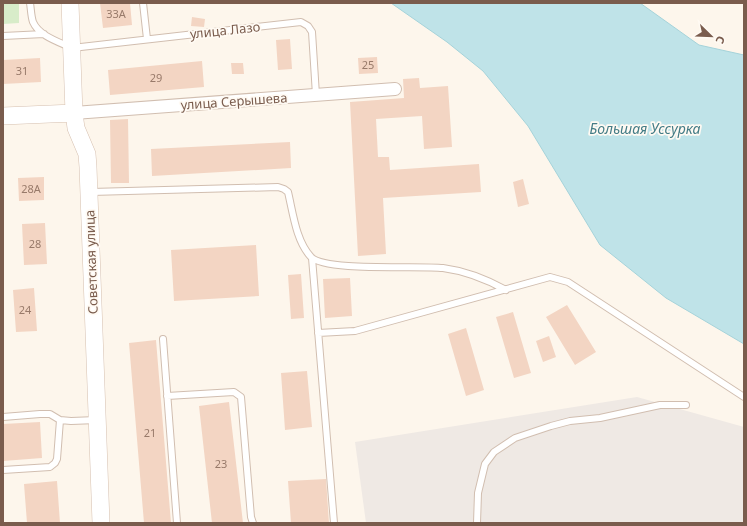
<svg xmlns="http://www.w3.org/2000/svg" width="747" height="526" font-family="'Noto Sans',sans-serif">
<style>
.industrial{fill:#efe9e4}
.green{fill:#d8ecc9}
.water{fill:#bfe3e8;stroke:#a5d3da}
.building{fill:#f3d5c3}
.lines{fill:none;stroke-linecap:round;stroke-linejoin:round}
.lane-casing{stroke:#d1beb0;stroke-width:8}
.street-casing{stroke:#d1beb0;stroke-width:14}
.secondary-casing{stroke:#d6c0b0;stroke-width:18}
.lane{stroke:#fff;stroke-width:6}
.street{stroke:#fff;stroke-width:12}
.secondary{stroke:#fff;stroke-width:17}
.labels{text-anchor:middle;stroke-width:3.5;stroke-linejoin:round;paint-order:stroke}
.number-label{font-size:11px;fill:#987a6a}
.street-label{font-size:13px;fill:#7a5c4d;stroke:#fffaf3}
.water-label{font-size:14px;font-style:italic;fill:#437c86;stroke:#fffaf3}
</style>
<rect width="100%" height="100%" fill="#fdf6ec"/>
<!-- industrial -->
<path class="industrial" d="M637 397 744 427V523H366L355 442Z"/>
<!-- green -->
<path class="green" d="M3 3H19V23L3 24Z"/>
<!-- water -->
<path class="water" d="M391 3H640L699 45 744 55V344L666 298 600 245 528 126 483 71 447 42Z"/>
<!-- building -->
<path class="building" d="M100 3H130L132 25 103 28Z
M192 17 205 19 204 27 191 26Z
M290 39 292 69 278 70 276 40Z
M377 57 378 73 359 74 358 58Z
M40 58 41 82 3 84V60Z
M202 61 204 87 110 95 108 70Z
M231 63H243L244 74H232Z
M419 78 420 88 448 86 452 147 424 149 422 116 376 119 378 157H389L390 170 479 164 481 192 383 198 386 254 358 256 350 102 404 98 403 79Z
M128 119 129 183H111L110 120Z
M290 142 291 168 152 176 151 149Z
M44 177V200L19 201 18 178Z
M523 179 529 204 518 207 513 182Z
M45 223 47 264 24 265 22 224Z
M256 245 259 296 174 301 171 250Z
M301 274 304 318 291 319 288 275Z
M350 278 352 316 325 318 323 279Z
M34 288 37 331 16 332 13 290Z
M567 305 596 352 575 365 546 317Z
M513 312 531 373 514 378 496 317Z
M466 328 484 390 466 396 448 334Z
M549 336 556 357 543 362 536 341Z
M156 340 171 523H144L129 343Z
M307 371 312 427 285 430 281 373Z
M229 402 243 523H212L199 406Z
M40 422 42 458 3 461V424Z
M326 479 329 523H291L288 481Z
M57 481 60 523H27L24 484Z"/>
<g class="lines">
<!-- lane casing -->
<g class="lane-casing">
<path id="lane" d="M30 3C31 9 31 16 33 22 39 36 59 42 72 48L301 22 308 26 312 32 316 95
M143 3 147 39
M3 36 44 34
M91 192 278 187 284 189 288 192C293 213 296 241 311 257 326 272 419 265 443 268 466 271 486 279 506 290
M312 258 334 523
M318 333 355 331 550 277 568 282 744 397
M163 339 177 523
M167 396 234 392 241 397 251 517 253 523
M3 417 40 414H50L60 420 71 421 97 420
M3 470 50 467 55 463 57 459 60 420
M477 523 478 493 485 464 494 452 515 438 551 426 570 421 600 418 660 405H686"/>
</g>
<!-- street casing -->
<g class="street-casing">
<path id="street" d="M74 113 395 89"/>
</g>
<!-- secondary casing -->
<g class="secondary-casing">
<path id="secondary" d="M70 3 74 113 76 128 87 154 88 167 101 523
M3 116 74 113"/>
</g>
<!-- lane -->
<use href="#lane" class="lane"/>
<!-- street -->
<use href="#street" class="street"/>
<!-- secondary -->
<use href="#secondary" class="secondary"/>
</g>
<g class="labels">
<!-- number labels -->
<g class="number-label">
<text x="116" y="18">33А</text>
<text x="368" y="69">25</text>
<text x="22" y="75">31</text>
<text x="156" y="82">29</text>
<text x="31" y="193">28А</text>
<text x="35" y="248">28</text>
<text x="25" y="314">24</text>
<text x="150" y="437">21</text>
<text x="221" y="468">23</text>
</g>
<!-- street labels -->
<g class="street-label">
<text transform="translate(225 30) rotate(-6)" y="5">улица Лазо</text>
<text transform="translate(234 101) rotate(-4)" y="5">улица Серышева</text>
<text transform="translate(91 262) rotate(-92)" y="5">Советская улица</text>
</g>
<!-- water labels -->
<g class="water-label">
<text x="645" y="134">Большая Уссурка</text>
</g>
</g>
<!-- border -->
<rect width="747" height="526" fill="none" stroke="#7a5c4d" stroke-width="8"/>
<!-- north arrow -->
<g transform="translate(711 36) rotate(113)" stroke="#fffaf3" stroke-width="3" paint-order="stroke">
<path d="M0-3L7 15L0 10L-7 15Z" fill="#7a5c4d"/>
<text y="-6" font-size="11" font-weight="bold" text-anchor="middle" fill="#7a5c4d">С</text>
</g>
</svg>
